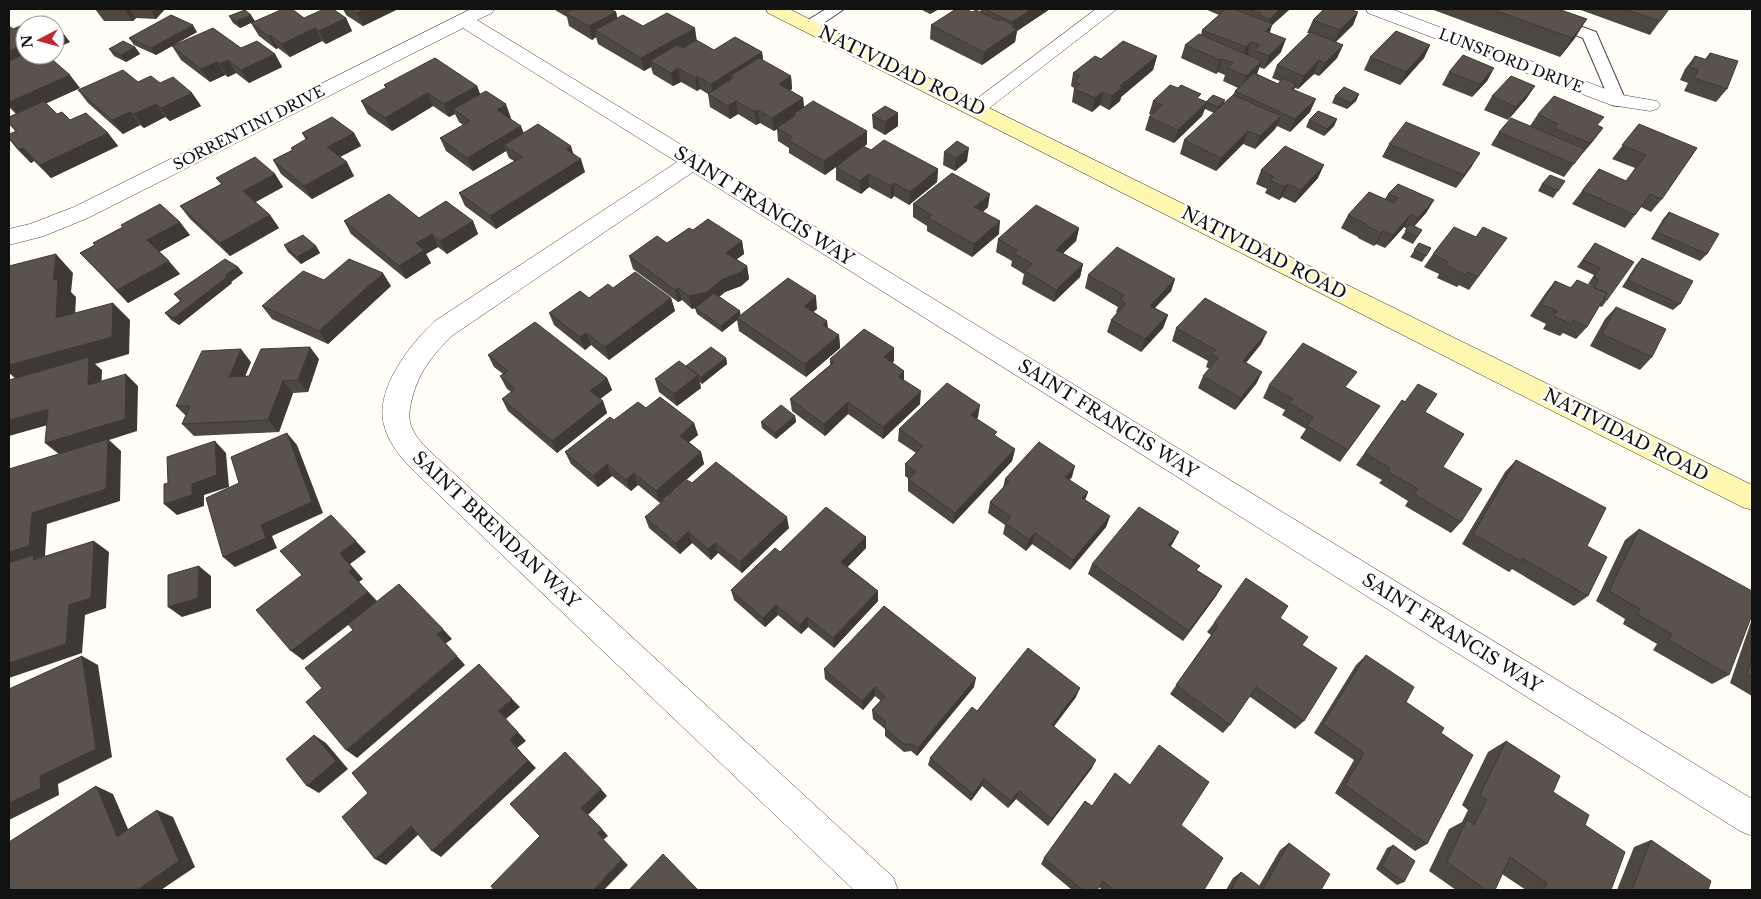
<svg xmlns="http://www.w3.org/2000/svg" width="1761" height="899" font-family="'Libre Baskerville',serif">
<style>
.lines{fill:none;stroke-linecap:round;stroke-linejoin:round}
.lane-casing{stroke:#444;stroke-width:2}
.street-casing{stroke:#444;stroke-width:1}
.secondary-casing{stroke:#333;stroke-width:1}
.lane{fill:#fff;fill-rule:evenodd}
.street{fill:#fff;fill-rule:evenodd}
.secondary{fill:#fff6b0;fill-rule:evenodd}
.wall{fill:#4d4742}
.shaded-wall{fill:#3f3936}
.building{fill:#5a524d;stroke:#3f3936}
.labels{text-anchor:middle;stroke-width:5;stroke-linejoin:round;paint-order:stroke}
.far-street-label{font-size:15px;fill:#111;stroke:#fff}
.street-label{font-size:18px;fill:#111;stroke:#fff}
</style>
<rect width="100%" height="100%" fill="#fffdf5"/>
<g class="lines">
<!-- lane casing -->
<g class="lane-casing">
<path id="lane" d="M826 9H844L815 29H803L801 26 803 23Z
M1513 9H1534L1596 32 1626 101 1624 105 1618 106 1612 105 1610 101 1583 38 1515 12Z"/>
</g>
<!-- street casing -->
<g class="street-casing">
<path id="street" d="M471 9H494L492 13 477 20 1752 799V836L1740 831 693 172 453 335C432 355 417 374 411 403 409 412 408 422 413 430 418 441 428 449 436 457L893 877 898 890H854L416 473C403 460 389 445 384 425 374 390 411 343 435 321L677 162 463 28 90 217 44 236 9 245V229L30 224 74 207Z
M1096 9H1117L984 112 977 114 970 112 967 108 970 104Z
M1366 9H1391L1622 95 1657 101 1660 105 1657 109 1650 111 1611 105 1368 13Z"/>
</g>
<!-- secondary casing -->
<g class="secondary-casing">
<path id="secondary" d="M766 9H789L1752 485V510L1742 507 768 13Z"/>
</g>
<!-- lane -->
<use href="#lane" class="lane"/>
<!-- street -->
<use href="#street" class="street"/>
<!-- secondary -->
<use href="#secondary" class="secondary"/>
</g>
<!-- wall -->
<path class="wall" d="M95 9H165L156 19 136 18 133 21H104Z
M343 9H398L363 26 346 15Z
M554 9H610L616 12 617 18 643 26 697 40 714 50 762 52 763 60 791 76 792 89 790 90 803 98 804 107 867 144 864 147 871 150 938 169 937 182 909 205 894 196 891 199 869 187 861 194 836 180V167L840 164 825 175 789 153V148L778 141 777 129 774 131 760 123 756 125 738 114 730 119 710 107 708 94 700 89 697 91 681 82 673 86 653 74 651 67 644 71 598 44 596 37 592 40 569 26 567 17 555 10Z
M920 9H939L930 14Z
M981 9H1050L1017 31 1015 42 982 65 930 39 931 25 972 12H980Z
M1205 9H1235L1236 10 1237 9H1290L1272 25 1270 32 1281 52 1264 69 1259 67 1257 74 1278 84 1280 81 1272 78 1277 65 1309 33H1307L1313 20 1358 12 1353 25 1336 42 1343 45 1337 58 1319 76 1314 74 1298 89 1295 88 1294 90 1310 112 1290 132 1277 126 1275 129 1255 149 1243 144 1216 171 1180 154 1184 140 1214 113 1205 109 1202 116 1174 143 1145 130 1149 117 1151 115 1149 114 1153 101 1199 99 1206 102 1225 100 1223 104 1233 95 1235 91 1238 88 1223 81 1225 75 1218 72 1216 74 1181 58 1185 45 1201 35 1202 30 1219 15Z
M1431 9H1558L1575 38 1560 57Z
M1578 9H1669L1650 35Z
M229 16 255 21 240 28 233 23Z
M304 18H346L352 31 326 44 322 41 290 57 278 48 276 49 259 36 251 23Z
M9 26 13 29 70 42 25 55 80 88 46 103 57 114 70 120 108 133 118 146 51 178 34 161 31 163 17 149 9 139 15 131 9 124V117L16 114 10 108 9 109Z
M197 32 156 55 134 45 129 38Z
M1430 45 1424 58 1400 85 1364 70 1370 57Z
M172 46 241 48 275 54 282 67 249 83 236 73 228 77 225 75 210 82 181 60Z
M135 47 140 54 126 62 114 56 109 49Z
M1710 53 1727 89 1716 102 1684 91 1688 83 1680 80 1685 69 1695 56 1705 59Z
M1157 56 1153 70 1121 97 1120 101 1109 110 1100 105 1092 112 1072 102 1074 88 1071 86 1073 73 1101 59Z
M1494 68 1487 81 1472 97 1442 85 1449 72Z
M138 82 160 83 192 93 201 106 170 121 165 117 144 128 140 125 123 134 88 103 78 90Z
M384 85 477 86 480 94 511 118 510 119 524 133 573 154 585 172 496 229 465 206 459 193 514 161 509 158 506 151 473 171 446 151 440 138 463 125 459 122 455 114 449 117 433 106 392 131 368 114 361 101 386 88Z
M1535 86 1526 99 1508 120 1484 110 1492 96Z
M1359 94 1356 101 1347 109 1332 103 1335 96Z
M898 113V126L885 135 873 128 872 115Z
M1538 114 1598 125 1603 128 1593 141 1580 156 1564 177 1491 145 1499 132 1530 126Z
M1337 119 1334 126 1324 136 1306 127 1309 120Z
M1639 124 1662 199 1651 212 1641 207 1625 228 1572 204 1599 169 1626 181 1635 168 1612 159Z
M302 133H354L361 146 340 157 354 176 312 199 281 174 273 160 292 150 291 148 306 140Z
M1389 144 1472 166 1456 188 1382 157Z
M944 152 967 161 955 171 943 165Z
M1261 170 1318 178 1295 203 1282 197 1279 200 1265 193 1267 189 1256 184Z
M275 174 283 187 255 202 270 215 279 228 230 256 190 219 180 206 221 184 216 178Z
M1565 181 1553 198 1538 191 1542 184Z
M1388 194 1434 200 1426 213 1414 226 1422 230 1413 244 1401 238 1407 229 1404 227 1385 248 1376 244 1374 246 1358 238V237L1341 228 1348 215 1385 199Z
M913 204 988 207 983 212 999 234 972 257 927 231V226L913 217Z
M1669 212 1707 254 1700 261 1651 239 1663 219Z
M419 218 473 221 478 234 447 254 438 247 426 254 431 263 406 279 351 234 344 221Z
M123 227 190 235 159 252 180 274 128 303 80 253 95 245 93 243Z
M1079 228 1076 241 1063 253 1083 264 1080 277 1054 302 1022 284 1024 274 1011 266 1012 261 996 252 998 239Z
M693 230 742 241 744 254 736 259 747 266 749 279 741 286 725 292 719 297 740 311V316L817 309 813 312 827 321 828 328 839 335 840 348 806 377 739 331 737 320 722 332 697 314 695 308 692 309 682 300 678 302 633 269 629 256 667 243Z
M1476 237 1507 238 1469 290 1459 285 1457 287 1437 278 1439 274 1424 267 1433 254Z
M1419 243 1431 248 1422 262 1410 257Z
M1595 243 1607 300 1602 307 1599 306 1587 327 1576 339 1563 333 1560 336 1543 329 1546 324 1530 316 1545 294 1555 281 1570 288 1577 280 1593 287H1594L1588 284 1594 275 1577 267Z
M284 245 316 246 320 253 301 264 288 252Z
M1642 258 1680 304 1673 310 1622 287 1636 265Z
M238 267 243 273 231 282 232 283 179 325 171 320 165 313 180 301 174 294Z
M1088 275 1175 279 1171 291 1155 308 1168 315 1163 328 1141 352 1107 332 1111 320 1117 313 1116 312 1118 307 1085 288Z
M324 280 391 286 328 344 272 319 262 306Z
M613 288 671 298 675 311 609 360 591 345 585 350 554 325 549 313Z
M1616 307 1652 357 1640 370 1590 346 1605 319Z
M1176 328 1261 344 1246 363 1262 372 1256 384 1235 410 1198 388 1203 376 1210 369 1206 367 1208 361 1172 341Z
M894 348V361L892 362 904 371V380L920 404 883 439 848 414 825 436 792 411 790 399 830 365V359Z
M488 355 607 378 612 390 600 399 603 401 607 413 557 453 508 411 502 399 511 392 507 389 500 376 503 374 494 367Z
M726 358 727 364 702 384 700 382 701 388 677 406 659 392 655 379 686 367Z
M319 359 308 392 293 393 279 432 194 436 182 424 186 416 176 406 251 362 245 376H249Z
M1269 385 1346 388 1380 406 1340 462 1300 438 1306 429 1282 415 1285 410 1263 398Z
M1402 400 1425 412 1461 522 1451 533 1405 506 1408 501 1379 483 1382 480 1356 465Z
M646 408 694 423 698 435 689 442 701 452 704 464 660 503 638 485 631 491 612 476 598 487 571 464 565 452 614 420Z
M795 416 796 422 776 439 762 428 761 422Z
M978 417 977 419 997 437 1015 449 1012 461 953 524 908 491V479H909L905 476V464L916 453 898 441 899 429Z
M1516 460 1588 596 1574 606 1512 569 1509 572 1462 544 1505 472Z
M1072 477 1069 480 1088 492 1085 500 1110 516 1106 527 1070 570 1032 544 1026 551 1003 534 1005 525 988 513 990 502 1003 488 1005 479Z
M692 483 789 528 742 573 718 553 711 560 692 543 680 554 649 528 645 517Z
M1639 529 1729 675 1712 684 1653 650 1657 644 1623 624 1625 619 1596 601 1625 540Z
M1173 543 1171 546 1198 571 1222 586 1216 596 1183 641 1088 574 1092 564Z
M866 548 847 567 878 591V601L834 648 808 627 801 634 778 615 765 627 734 600 731 590 780 552Z
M1280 618 1302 645 1304 721 1295 729 1249 696 1230 725 1223 733 1170 694 1211 635 1207 632 1214 623Z
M1752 619V696L1730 683Z
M1366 655 1406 702 1441 733 1427 844 1415 851 1335 793 1354 760 1314 733 1356 665Z
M824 669 974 687 917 756 911 751 904 752 885 736V729L873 719 872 710 881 701 875 696 863 710 825 679Z
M1076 697 1054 726 1092 768 1048 826 1016 799 1008 808 982 786 971 801 928 765 930 758 977 711Z
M1506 741 1585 825 1611 890H1526L1502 874 1495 890H1456L1429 871 1449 829 1462 822 1468 810 1462 805 1488 752Z
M1092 806 1181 825 1204 890H1102L1099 887 1097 890H1072L1041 864 1044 858Z
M1651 840 1708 890H1617L1634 847Z
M1289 843 1321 890H1226L1233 878 1241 872 1259 886 1280 850Z
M1393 845 1404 882 1397 885 1376 869 1387 848Z"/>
<!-- shaded-wall -->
<path class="shaded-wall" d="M124 9H129L136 18 133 21Z
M150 9H165L156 19Z
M365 9H398L363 26 357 13Z
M931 9H939L930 14Z
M1032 9H1050L1017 31 1015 42 982 65 984 52 1011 33 1012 22Z
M1280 9H1290L1272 25 1268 37 1261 44 1270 19Z
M616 12 619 25 595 30 596 37 592 40 589 26Z
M1358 12 1353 25 1334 43 1340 30Z
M251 15 255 21 240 28 236 21Z
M346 18 352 31 326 44 319 31Z
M1587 19 1575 38 1560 57 1572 38Z
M193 25 197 32 156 55 151 48Z
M315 28 322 41 290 57 282 44Z
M695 28 697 42 656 64 650 61 651 67 644 71 641 58Z
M60 29 70 42 55 49V31Z
M270 35 278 48 276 49 268 36Z
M1286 39 1281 52 1264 69 1269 56Z
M1251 42 1247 55 1241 61 1246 47Z
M25 44V55L9 68V51Z
M1343 45 1337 58 1319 76 1325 63Z
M1430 45 1424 58 1400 85 1406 72Z
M135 47 140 54 126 62 121 55Z
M762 52 764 66 733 78 730 76 731 86 713 97 711 84Z
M275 54 282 67 249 83 241 70Z
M1157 56 1153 70 1121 97 1120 101 1109 110 1112 96 1120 86Z
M1222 59 1218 72 1216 74 1220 60Z
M228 60 236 73 228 77 220 64Z
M1319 60 1314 74 1298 89 1304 76Z
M1262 61 1257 74 1241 89 1246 76Z
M217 62 225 75 210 82 201 69Z
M678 68 681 82 673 86 671 73Z
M1494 68 1487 81 1472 97 1480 84Z
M70 75 80 88 19 116 9 104V102Z
M697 76 700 89 697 91 695 78Z
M791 76 792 89 780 97 779 84Z
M477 86 482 99 453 109 455 114 449 117 444 104Z
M1535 86 1526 99 1508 120 1516 107Z
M1103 92 1100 105 1092 112 1095 98Z
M192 93 201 106 170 121 161 108Z
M427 93 433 106 392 131 385 118Z
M1359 94 1356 101 1347 109 1351 103Z
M803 98 804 111 796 115 794 114V118L777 128V129L774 131 772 118Z
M1316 99 1310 112 1290 132 1295 119Z
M1225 100 1222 107 1216 114 1218 107Z
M736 101 738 114 730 119 728 106Z
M1207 102 1202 116 1174 143 1178 130Z
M156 104 165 117 144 128 134 114Z
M506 104 511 118 502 123 497 110Z
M758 110 760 123 756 125 755 112Z
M130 112 140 125 123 134 112 120Z
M898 113V126L885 135V122Z
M1281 116 1275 129 1255 149 1260 136Z
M1337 119 1334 126 1324 136 1327 129Z
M521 126 526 139 504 145 506 151 473 171 467 158Z
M1603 128 1593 141 1580 157 1590 143Z
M867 131V144L825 175 824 161Z
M1248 131 1243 144 1216 171 1221 158Z
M108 133 118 146 51 178 40 165Z
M354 133 361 146 334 160 327 147Z
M571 146 575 159 566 149Z
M23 148 34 161 31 163 19 149Z
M969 148 967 161 955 171 956 158Z
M1480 153 1472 166 1456 188 1464 175Z
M581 159 585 172 496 229 490 216Z
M347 162 354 176 312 199 304 186Z
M1324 165 1318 178 1295 203 1301 190Z
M938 169 937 182 909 205 910 192Z
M275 174 283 187 252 204 243 191Z
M869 174V187L861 194 860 181Z
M894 183V196L891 199V186Z
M1288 184 1282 197 1279 200 1284 187Z
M990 194 988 207 973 220 974 207Z
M1434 200 1426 213 1410 231 1418 218Z
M1411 214 1404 227 1385 248 1393 235Z
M270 215 279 228 230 256 220 243Z
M473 221 478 234 447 254 440 241Z
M1000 221 999 234 972 257 974 244Z
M180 222 190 235 157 253 147 240Z
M1079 228 1076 241 1054 262 1056 250Z
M1383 231 1376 244 1374 246 1381 233Z
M432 234 438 247 426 254 431 263 406 279 399 266 416 243Z
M742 241 744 254 728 266 726 253Z
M316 246 320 253 301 264 297 257Z
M56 254 73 273 71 292 76 297 74 336 56 318 53 280Z
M169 261 180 274 128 303 117 290Z
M1083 264 1080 277 1054 302 1056 290Z
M747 266 749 279 741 286 725 292 710 304 692 309 689 296 723 279Z
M238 267 243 273 231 282 232 283 179 325 174 318 225 275Z
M383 273 391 286 328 344 319 331Z
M1175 279 1171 291 1145 318 1150 306Z
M678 288 682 300 678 302 675 290Z
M816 296 817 309 805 319 804 306Z
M671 298 675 311 609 360 605 347Z
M113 303 130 320 129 354 95 364 102 370 101 397 22 384 9 373V350Z
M740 311 741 318H737V320L722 332 721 326Z
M1168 315 1163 328 1141 352 1145 339Z
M827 321 828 334 823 325Z
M1267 332 1261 344 1237 373 1243 361Z
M586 333 591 345 585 350 580 337Z
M839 335 840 348 806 377 805 364Z
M310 347 319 359 308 392 298 380Z
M894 348V361L884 370V357Z
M241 349 251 362 240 389 229 377Z
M726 358 727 364 702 384 701 377Z
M904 371V383L899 377Z
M1262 372 1256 384 1235 410 1241 398Z
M126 374 138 386 137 431 109 440 121 451 120 501 47 524 45 556 9 568V552L32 513 60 455 45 443Z
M698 375 701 388 677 406 674 394Z
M607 378 612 390 595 403 590 391Z
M283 381 293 393 279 432 268 420Z
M921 391 920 404 883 439V427Z
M603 401 607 413 557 453 552 441Z
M848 402V414L825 436 824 424Z
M980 405 978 417 969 426 971 415Z
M48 409 62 421 9 436V420Z
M795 416 796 422 776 439 775 433Z
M694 423 698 435 683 447 680 436Z
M287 433 297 445 323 513 272 536 277 548 235 567 223 557 261 525Z
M215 441 226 453 229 487 204 495V506L177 515 164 504 192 484Z
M1015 449 1012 461 953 524 955 513Z
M701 452 704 464 660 503 656 491Z
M607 464 612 476 598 487 593 476Z
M1075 466 1072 477 1062 488 1065 477Z
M634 473 638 485 631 491 626 480Z
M1088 492 1084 503 1082 498Z
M1110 516 1106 527 1070 570 1073 560Z
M787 517 789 528 742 573 740 562Z
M688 532 692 543 680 554 676 543Z
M1179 532 1173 543 1163 555 1168 545Z
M1035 533 1032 544 1026 551 1029 540Z
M866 537V548L842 573 841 562Z
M94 541 109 552 106 608 85 615 82 653 9 678V663L69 605Z
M356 541 366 552 350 564 363 579 359 582 378 602 303 660 291 651 349 572 340 553Z
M715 543 718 553 711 560 708 549Z
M199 566 211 576V608L182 617 168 607Z
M1222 586 1216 596 1183 641 1189 631Z
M878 591V601L834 648 833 638Z
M776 605 778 615 765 627 763 618Z
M807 617 808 627 801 634 800 625Z
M443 629 452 639 445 644 437 634Z
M82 656 98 665 112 757 58 784 59 795 9 820V803L40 776Z
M457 656 465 665 357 758 346 750Z
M976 678 974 687 917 756 918 748Z
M875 687V696L863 710 862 701Z
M1080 688 1076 697 1049 733 1052 725Z
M512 699 520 707 506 719 498 711Z
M518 732 526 741 517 748 536 768 441 857 432 851 510 740Z
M314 735 326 743 348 769 319 793 307 786Z
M1096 760 1092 768 1048 826 1052 819Z
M984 779 982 786 971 801 973 794Z
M96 786 113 794 134 843 117 837Z
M601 789 607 796 588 815 581 808Z
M1019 791 1016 799 1008 808 1011 801Z
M157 810 173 817 195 867 161 890H137Z
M411 826 421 832 386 865 375 859Z
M602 829 608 836 603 840 597 833Z
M622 859 628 865 604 890H593Z"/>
<!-- building -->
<path class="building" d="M283 9H292L304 18 324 9H333L346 18 319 31 315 28 282 44 270 35 268 36 251 23Z
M350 9H365L357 13Z
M571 9H610L616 12 589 26 565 13 572 10Z
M956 9H965L972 12 976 10 999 21 1002 19 1014 26 1012 27 1017 29 984 52 931 25Z
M984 9H1032L1012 22Z
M1226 9H1234L1273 24 1265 31 1286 39 1269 56 1255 50 1260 45 1251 42 1246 47 1202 30Z
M1248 9H1280L1270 19 1259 15 1261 13Z
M1324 9H1349L1358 12 1340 30 1313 20Z
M1491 9H1558L1587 19 1572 38Z
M1624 9H1669L1660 21Z
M245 10 251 15 236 21 229 16Z
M667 13 695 28 641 58 595 30 623 15 643 26Z
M171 15 193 25 151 48 129 38Z
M45 16 60 29 55 31V25H25V44L9 51V26L13 29Z
M213 28 241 48 257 41 275 54 241 70 228 60 220 64 217 62 201 69 172 46Z
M1396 31 1430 45 1406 72 1370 57Z
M1311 32 1343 45 1325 63 1319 60 1304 76 1277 65Z
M1199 34 1262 61 1246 76 1228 68 1233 63 1222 59 1220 60 1185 45Z
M735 37 762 52 711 84 697 76 695 78 678 68 671 73 650 61 677 45 683 48 696 40 714 50Z
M123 41 135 47 121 55 109 49Z
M1123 41 1157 56 1120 86 1123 87 1112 96 1103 92 1095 98 1074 89 1080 84 1075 81 1080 76 1073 73 1095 56 1101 59Z
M1710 53 1738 61 1727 89 1694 78 1698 70 1690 67 1695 56 1707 60Z
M25 54V55H47L70 75 9 102V61Z
M1463 55 1494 68 1480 84 1449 72Z
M435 58 477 86 444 104 427 93 385 118 361 101 387 87 384 85Z
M759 58 791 76 779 84 803 98 772 118 758 110 755 112 736 101 728 106 708 94 733 78 730 76Z
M123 70 138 82 151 76 160 83 173 77 192 93 161 108 156 104 134 114 130 112 112 120 78 90Z
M1254 73 1278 84 1283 78 1296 84 1292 89 1316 99 1295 119 1235 91Z
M1511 76 1535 86 1516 107 1492 96Z
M1170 85 1178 88 1181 85 1201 94 1197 98 1207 102 1178 130 1149 117 1162 105 1153 101Z
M1344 87 1359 94 1351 103 1335 96Z
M486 91 506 104 497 110 521 126 467 158 440 138 470 121 453 109Z
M1213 95 1225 100 1218 107 1206 102Z
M1233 95 1281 116 1260 136 1248 131 1221 158 1184 140Z
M1554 96 1604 117 1597 125 1603 128 1590 143 1554 128 1558 124 1538 114Z
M44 101 57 114 62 112 70 120 86 113 108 133 40 165 23 148 19 149 9 139V134L17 131 9 123V117Z
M813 101 867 131 824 161 788 140 792 137 777 128 796 115 794 114Z
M885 106 898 113 885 122 872 115Z
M1318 111 1337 119 1327 129 1309 120Z
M332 117 354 133 327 147 347 162 304 186 273 160 293 150 291 148 308 138 302 133Z
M1511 118 1585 149 1574 164 1499 132Z
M1406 122 1480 153 1464 175 1389 144Z
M538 124 571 146 566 149 581 159 490 216 459 193 522 157 504 145Z
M1639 124 1697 148 1662 199 1650 194 1635 215 1582 191 1599 169 1626 181 1646 155 1622 145Z
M884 140 938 169 910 192 894 183 891 186 869 174 860 181 836 167 863 146 871 150Z
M957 141 969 148 956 158 944 152Z
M1285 146 1324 165 1301 190 1288 184 1284 187 1270 180 1274 177 1261 170Z
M255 157 275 174 243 191 270 215 220 243 180 206 222 184 216 178Z
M952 173 990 194 974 207 1000 221 974 244 928 218 932 215 913 204Z
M1550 175 1565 181 1558 191 1542 184Z
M1398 184 1434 200 1418 218 1411 214 1393 235 1383 231 1381 233 1365 225 1366 224 1348 215 1369 192 1394 203 1398 198 1388 194Z
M389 194 419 218 446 201 473 221 440 241 432 234 416 243 424 250 399 266 344 221Z
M160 204 180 222 147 240 169 261 117 290 80 253 95 245 93 243 123 227 121 225Z
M1036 205 1079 228 1056 250 1083 264 1056 290 1025 271 1032 264 1013 253 1017 250 998 239Z
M1669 212 1719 234 1707 254 1657 232Z
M708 219 742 241 726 253 747 266 739 273 723 279 707 292 689 296 678 288 675 290 629 256 657 236 667 243 689 228 693 230Z
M1410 224 1422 230 1417 237 1405 231Z
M1454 227 1476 237 1483 227 1507 238 1478 277 1468 272 1466 275 1445 265 1448 262 1433 254Z
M303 235 316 246 297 257 284 245Z
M1419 243 1431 248 1426 256 1414 250Z
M1595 243 1634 262 1607 300 1604 298 1607 293 1594 288 1599 280 1594 277 1600 268 1583 260Z
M1117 247 1175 279 1150 306 1168 315 1145 339 1111 320 1126 303 1120 300 1124 295 1088 275Z
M56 254 53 280 58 279 56 318 113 303 112 337 9 365V266Z
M1642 258 1693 281 1680 304 1628 280Z
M225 259 238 267 225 275 227 277 174 318 165 313 182 300 174 294Z
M349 259 383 273 319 331 262 306 303 271 324 280Z
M635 272 671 298 605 347 586 333 580 337 549 313 580 291 589 298 608 284 613 288Z
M788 278 816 296 804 306 827 321 823 325 839 335 805 364 737 318Z
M1577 280 1607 293 1587 327 1573 320 1571 324 1554 316 1557 311 1541 304 1555 281 1571 288Z
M714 293 740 311 721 326 695 308Z
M1205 298 1267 332 1243 361 1262 372 1241 398 1203 376 1218 358 1211 354 1216 350 1176 328Z
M1616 307 1666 329 1652 357 1602 334Z
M535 322 607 378 590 391 603 401 552 441 502 399 515 389 500 376 508 371 488 355Z
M864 329 894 348 884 357 904 371 899 377 921 391 883 427 848 402 824 424 790 399 834 362 830 359Z
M1303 343 1357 372 1345 387 1380 406 1348 450 1307 426 1313 417 1289 403 1293 399 1269 385Z
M310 347 298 380 283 381 268 420 182 424 190 406H176L202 351 241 349 229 377 249 376 261 349Z
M711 347 726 358 701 377 686 366Z
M89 357 88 385 126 374 125 419 45 443 48 409 9 420V380Z
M679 361 698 375 674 394 655 379Z
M947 383 980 405 971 415 997 432 994 435 1015 449 955 513 908 479 916 472 905 464 923 446 899 429Z
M1418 384 1437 394 1425 412 1464 434 1443 467 1482 489 1461 522 1414 494 1418 489 1388 472 1390 468 1365 453 1402 400 1405 402Z
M660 397 694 423 680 436 701 452 656 491 634 473 626 480 607 464 593 476 565 452 610 417 614 420 638 402 646 408Z
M781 405 795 416 775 433 761 422Z
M287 433 312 502 261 525 266 538 223 557 206 498 239 483 231 457Z
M108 439 106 489 32 513 29 546 9 552V469Z
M215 441 217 475 192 484V495L164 504V484L168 483 167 457Z
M1039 442 1075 466 1065 477 1088 492 1082 498 1110 516 1073 560 1035 533 1029 540 1005 523 1011 517 990 502 1009 481 1005 479Z
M1516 460 1606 508 1587 546 1607 557 1588 596 1522 558 1521 561 1473 534Z
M716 462 787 517 740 562 715 543 708 549 688 532 676 543 645 517 687 480 692 483Z
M826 507 866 537 841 562 878 591 833 638 807 617 800 625 776 605 763 618 731 590 775 548 780 552Z
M1139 507 1179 532 1168 545 1200 566 1196 570 1222 586 1189 631 1092 564Z
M331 515 356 541 340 553 353 569 349 572 368 592 291 651 256 610 302 575 280 551Z
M1639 529 1752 591V615L1729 675 1669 640 1672 634 1637 614 1640 609 1609 591Z
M94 541 91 598 69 605 66 644 9 663V563L34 555 33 560Z
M199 566 198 598 168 607V575Z
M1246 578 1288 606 1280 618 1308 637 1302 645 1337 668 1304 721 1256 687 1230 725 1176 685 1218 626 1214 623Z
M399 584 443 629 437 634 457 656 346 750 306 702 322 688 305 668 353 630 348 624Z
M884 606 976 678 918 748 912 744H904L885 728V721L872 710 885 696 875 687 862 701 824 669Z
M1028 648 1080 688 1052 725 1096 760 1052 819 1019 791 1011 801 984 779 973 794 930 758 972 707 977 711Z
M1366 655 1414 687 1406 702 1444 728 1441 733 1473 755 1427 844 1345 785 1364 753 1323 724Z
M82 656 96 749 40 776 41 788 9 803V689Z
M1752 659V677L1747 674Z
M479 664 512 699 498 711 518 732 510 740 528 761 432 851 411 826 375 859 342 817 368 793 352 773Z
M314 735 336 761 307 786 286 759Z
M1506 741 1560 776 1553 792 1589 815 1585 825 1625 852 1611 890H1543L1547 883 1510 857 1495 890H1486L1447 862 1467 819 1474 825 1487 800 1480 795Z
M1159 745 1209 782 1181 825 1223 858 1204 890H1114L1103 881 1097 890H1083L1044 858 1085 801 1092 806 1115 773 1130 785Z
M565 752 601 789 581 808 602 829 597 833 622 859 593 890H494L491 886 540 836 510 804Z
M96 786 117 837 157 810 179 861 137 890H9V842Z
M1651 840 1711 881 1708 890H1632Z
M1289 843 1330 874 1321 890H1231L1241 872 1263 889Z
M1393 845 1415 861 1404 882 1382 866Z
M663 854 698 890H629Z"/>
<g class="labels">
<!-- far-street labels -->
<g class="far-street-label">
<text transform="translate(1511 61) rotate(21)" y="5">LUNSFORD DRIVE</text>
<text transform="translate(249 128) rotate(-27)" y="5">SORRENTINI DRIVE</text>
</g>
<!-- street labels -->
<g class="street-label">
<text transform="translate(902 71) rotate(26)" y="6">NATIVIDAD ROAD</text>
<text transform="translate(764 206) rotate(32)" y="6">SAINT FRANCIS WAY</text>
<text transform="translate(1264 253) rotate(27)" y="6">NATIVIDAD ROAD</text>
<text transform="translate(1108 419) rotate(32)" y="6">SAINT FRANCIS WAY</text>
<text transform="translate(1626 435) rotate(27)" y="6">NATIVIDAD ROAD</text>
<text transform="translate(496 530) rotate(43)" y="6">SAINT BRENDAN WAY</text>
<text transform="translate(1452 633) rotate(32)" y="6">SAINT FRANCIS WAY</text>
</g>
</g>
<!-- border -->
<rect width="1761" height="899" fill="none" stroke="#111111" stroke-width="20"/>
<!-- north arrow -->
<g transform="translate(40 40) rotate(264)"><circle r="24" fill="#ffffff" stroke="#a0a0a0"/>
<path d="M0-4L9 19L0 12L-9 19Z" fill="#c4262e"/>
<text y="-8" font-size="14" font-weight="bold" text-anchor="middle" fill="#111111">N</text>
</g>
</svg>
